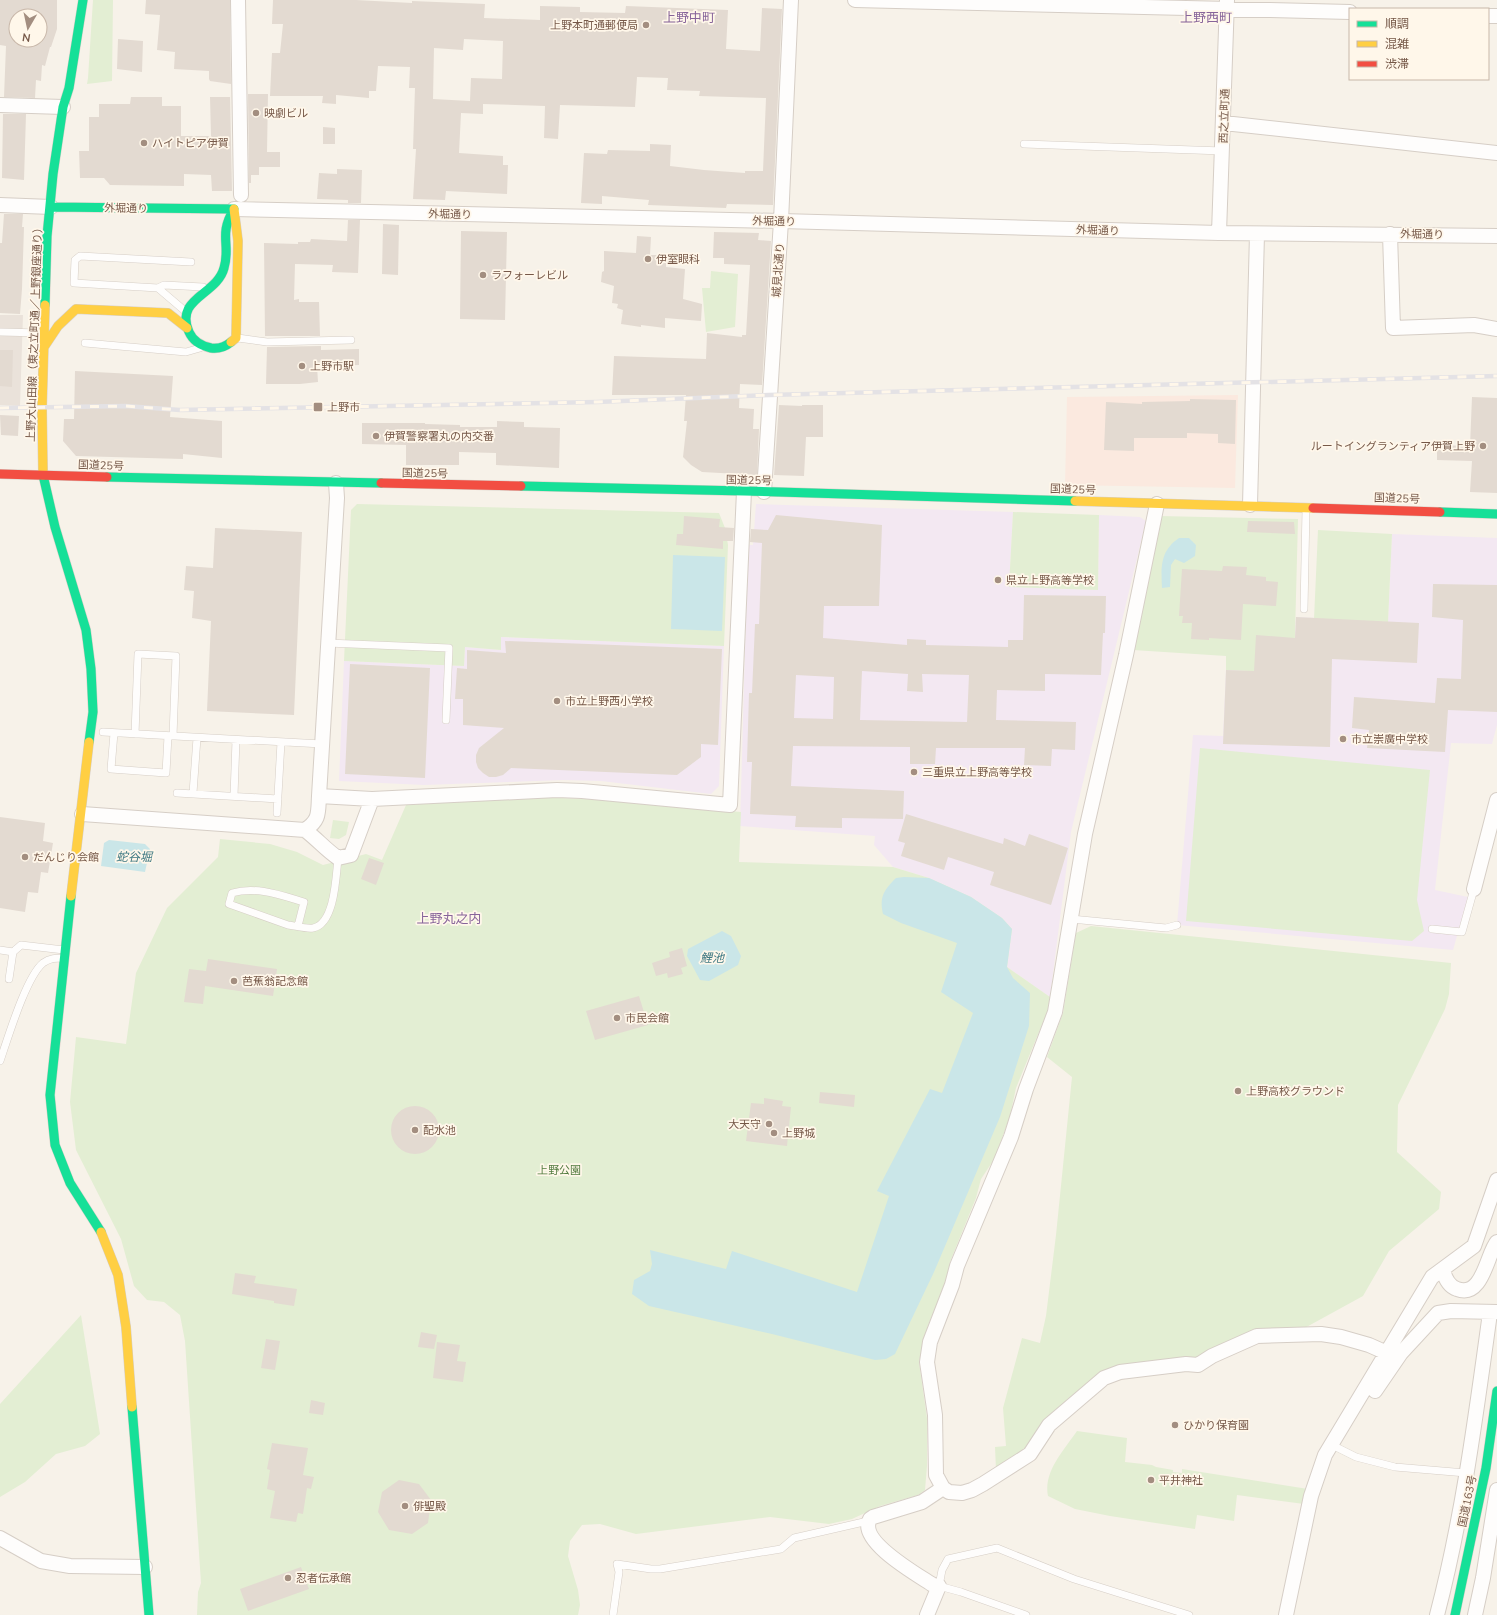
<svg xmlns="http://www.w3.org/2000/svg" width="1497" height="1615" font-family="'Nunito Sans','Noto Sans JP',sans-serif">
<style>
.commercial{fill:#fbe9df}
.industrial{fill:#eae2da}
.education{fill:#f3e8f2}
.green{fill:#e3eed3}
.water{fill:#cae6e8}
.building{fill:#e3dad1;fill-rule:evenodd}
.lines{fill:none;stroke-linecap:round;stroke-linejoin:round}
.lane-casing{stroke:#d6cec6;stroke-width:8}
.street-casing{stroke:#d6cec6;stroke-width:16}
.fast-casing{stroke:#d6cec6;stroke-width:10}
.slow-casing{stroke:#d6cec6;stroke-width:10}
.jam-casing{stroke:#d6cec6;stroke-width:10}
.lane{stroke:#fefdfc;stroke-width:7}
.street{stroke:#fefdfc;stroke-width:14}
.fast{stroke:#16e098;stroke-width:9}
.slow{stroke:#ffcf43;stroke-width:9}
.jam{stroke:#f24e42;stroke-width:9}
.rail-casing{stroke:#e4e2e5;stroke-width:4.5}
.rail{stroke:#fff7ea;stroke-width:3;stroke-dasharray:9;stroke-linecap:butt}
.poi-dot{fill:#a38e80;stroke:#fff7ea;stroke-width:1.5}
.labels{text-anchor:middle;stroke-width:3.5;stroke-linejoin:round;paint-order:stroke}
.poi-label{font-size:11px;fill:#765848;stroke:#fff7ea;text-anchor:start}
.street-label{font-size:11px;fill:#765848;stroke:#fff7ea}
.park-label{font-size:11px;fill:#537c40;stroke:#fff7ea}
.water-label{font-size:12px;font-style:italic;fill:#3f7983;stroke:#fff7ea}
.quarter-label{font-size:13px;fill:#87649a;stroke:#fff7ea}
</style>
<rect width="100%" height="100%" fill="#f7f2e9"/>
<!-- commercial -->
<path class="commercial" d="M1238 395 1235 488 1065 485 1067 397Z"/>
<!-- industrial -->
<path class="industrial" d="M0 315H23L20 406 0 405Z"/>
<!-- education -->
<path class="education" d="M756 504 1013 512 1009 587 1098 590 1099 515 1140 517 1146 521 1071 832 1050 997 1007 967 1012 929 1002 918 971 897 929 878 893 867 874 845 875 836 740 826 748 545H753Z
M1392 534 1497 538V725L1492 744 1451 743 1435 890 1468 897 1453 950 1177 925 1193 735 1223 736 1226 670 1294 673 1296 617 1388 622Z
M500 637 724 646 719 786 711 794 601 781 563 780 424 785 339 781 344 661 464 666 465 647 501 650Z"/>
<!-- green -->
<path class="green" d="M93 0H113L112 81 87 84 88 78Z
M711 271 738 274 735 327 706 332 702 288H710Z
M357 504 719 513 725 528 728 545 724 646 501 637V650L465 647 464 666 344 661 351 510Z
M1013 512 1099 515 1098 590 1009 587Z
M1160 516 1298 519 1294 673 1226 670V656L1133 650Z
M1318 530 1392 534 1388 622 1314 619Z
M1200 748 1430 770 1417 900 1424 931 1412 941 1186 921Z
M519 796 581 799 582 798 741 812 739 862 893 867 929 878 971 897 1002 918 1012 929 1007 967 1050 997 1048 1010 1016 1088 1010 1116 995 1158 981 1179 976 1198 950 1262 947 1280 928 1325 919 1362 927 1418V1466L925 1490 918 1495 880 1506 852 1519 829 1524 770 1517 636 1534 600 1524 582 1525 570 1541 568 1556 578 1590 580 1605 578 1615H197L198 1592 201 1583 185 1341 180 1315 164 1302 147 1300 134 1286 121 1239 76 1150 70 1102 76 1037 126 1044 136 973 167 908 218 857 220 839 270 844 297 852 323 865 366 854 382 860 406 805Z
M333 820 349 822 346 835 339 839 330 838Z
M1091 926 1451 963 1449 994 1445 1009 1398 1105 1397 1152 1441 1192 1439 1209 1389 1251 1363 1296 1301 1330 1197 1360 1121 1365 1024 1451 996 1470 995 1447 1006 1446 1003 1408 1022 1338 1040 1343 1046 1316 1056 1235 1072 1077 1047 1057 1063 1013 1076 933Z
M81 1315 100 1434 85 1446 56 1454 25 1482 0 1497V1404Z
M1077 1431 1127 1438 1125 1462 1152 1465 1156 1467 1173 1470V1472L1182 1473V1469L1308 1489 1304 1504 1237 1495 1234 1521 1197 1515 1195 1529 1110 1516 1075 1509 1048 1496C1043 1472 1064 1450 1077 1431Z"/>
<!-- water -->
<path class="water" d="M1179 538H1189L1196 545 1195 556 1184 563 1175 559 1171 565 1170 587 1162 588C1161 567 1160 551 1179 538Z
M673 555 725 557 722 631 671 629Z
M109 840 145 844 150 849 145 872 101 866 104 843Z
M904 877 929 878 971 897 1002 918 1012 929 1007 967 1013 978 1030 993 1029 1026 1000 1117 934 1272 895 1354 886 1359 875 1360 772 1334 649 1306 632 1294 634 1280 650 1271 652 1264 650 1250 726 1269 732 1251 857 1292 889 1196 877 1191 930 1089 942 1093 973 1013 941 992 957 943 901 923 883 914C879 897 884 890 896 878Z
M722 931 731 936 741 956 738 965 709 981 700 980 687 956 688 949Z"/>
<!-- building -->
<path class="building" d="M0 0H57V29L51 47H50L45 66 42 65 41 81 36 80 35 98 4 97 6 46 0 45ZM16 16H40V40H16Z
M146 0H230L231 84 210 81 209 79V71L174 69 175 52 157 50 160 15 145 14Z
M273 0H356L412 3V1L485 4 484 18 540 20V6L580 7V12L625 13 626 6 728 10 726 49 760 51 762 8 782 9 773 205 727 204 726 208 648 205 649 200 602 196V204L581 203 584 153 607 154 608 150 650 151V144L671 145 670 166 704 170 745 173V171H763L766 98 699 96 700 91 667 90 668 78 637 77 635 107 560 105 558 139 544 138 545 106 483 104V114L461 113 459 153 503 156V165H508L507 194 446 191 445 200 413 199 416 149H413L415 88H409L410 67 378 66 376 91H369V98L336 95V104L322 103 323 96H270L272 53H280L283 24H272ZM464 39 503 41 502 79 471 78 470 101 433 99 434 48 463 50Z
M118 39 143 41 142 72 117 69Z
M230 94 232 191H212L211 175 184 174V186L110 185 104 178H80L79 151H89V117H99V104H130L131 97H162V106H181V136H211L210 97H230Z
M248 94H268L267 152H280V167H259V175H251V183H249Z
M3 114H26L24 180 2 178Z
M323 127 335 128V144H323Z
M337 169 362 170 361 203H348V200L317 199 319 173 337 174Z
M4 214H23L22 227H24L22 289 20 314 0 313V243H2Z
M348 220H360L358 273 332 272 333 265 295 264 294 300 299 299V302H319L320 336H265L264 243 298 244V242H310L311 239 347 241Z
M383 224 399 225 398 275 382 274Z
M461 231 507 232 505 320 460 319Z
M714 232 759 233 758 240 771 241 762 385 740 384 739 408 754 409 753 429H759L757 475 702 472 691 465 683 457 687 421H684L686 395H612L614 356 706 359 707 333 742 337V335H746L750 265 724 264V258H713Z
M637 236 651 237 650 255H662V263H666V267L685 269 683 299 702 304 701 321 665 318V328L641 325V327L621 324 623 310 617 308 618 304 612 303 614 286 601 282 602 272 604 271V251L636 253Z
M321 346V350L359 349V365L317 366 318 382 300 384H266L267 347Z
M0 350H13L12 387 0 386Z
M75 371 173 376 170 417 222 421V458L183 454V459L76 456 63 441 64 419H74Z
M1472 397 1497 398V493L1470 492 1472 461 1437 460V445L1470 446Z
M1190 399 1236 400 1235 444 1218 443V434L1187 433V438H1134V451L1104 450 1106 402 1142 404V402L1190 401Z
M779 405 802 406V405H823V437H806L804 476 774 475Z
M0 415 19 416 18 436 1 435Z
M497 421 524 422V427L560 428 559 468 496 465V453L459 452V465H406V445L362 444V423H425V424L460 425V427H497Z
M776 515 882 525 879 606H824L823 638 907 645V639L926 640V645L1008 647V640H1023L1024 595 1106 596 1105 633H1103L1101 675 1045 674V691L997 690 996 720 1076 722 1075 750 1052 749 1051 766 1024 765 1025 748H936L935 764H910V747L793 746 791 786 904 791 903 819 842 818V828L795 827 796 816 750 814 752 762H747L749 693H752L755 624H759L762 543 750 542 751 529 768 530ZM862 671 908 674 907 691 923 692 922 674 969 675 967 722 860 720ZM796 675 834 677 833 719 794 718Z
M684 516 720 519 719 527 734 528 733 541H723V549L676 545 677 534H683Z
M1248 521 1294 522 1295 534 1247 532Z
M215 528 302 532 294 715 207 711 211 621 192 618 194 591 184 590 186 566 213 568Z
M1223 566 1247 567 1246 575 1266 577V581L1278 582 1276 606 1243 604 1241 640 1209 638V640L1191 639 1192 623H1182L1183 616H1179L1182 569 1222 571Z
M1433 584 1497 585V712L1448 710 1445 752 1367 748 1369 730 1352 728 1354 697 1435 703 1437 678 1461 679 1463 620 1432 617Z
M1296 617 1419 623 1417 663 1332 659 1330 747 1223 744 1226 670 1254 671 1256 635 1295 638Z
M505 641 722 649 718 745 701 744V757L677 775 511 768 503 775 496 777H489L483 773 478 768 476 762V755L479 748 504 728 463 725V699H455L457 668 467 669V650L506 653Z
M350 664 430 668 425 778 345 774Z
M906 814 1003 844 1004 838 1025 846 1029 834 1068 848 1051 905 990 885 994 872 948 857 944 870 901 856 905 843 898 841Z
M0 817 45 823 43 841 53 843 48 873 41 872 38 893 28 892 25 912 0 908Z
M369 858 384 863 376 885 361 879Z
M682 948 687 966 681 968 683 974 668 978 667 973 656 976 652 963 670 957 669 952Z
M208 959 277 969 273 996 205 986 203 1004 184 1002 189 969 206 971Z
M639 996 648 1025 595 1040 586 1011Z
M820 1092 855 1095 854 1107 819 1103Z
M764 1098 783 1101 782 1106 791 1107 787 1146 746 1141 751 1103 764 1104Z
M391 1130a24 24 0 1 1 48 0a24 24 0 1 1-48 0Z
M235 1273 256 1276 254 1283 297 1289 294 1306 274 1303V1301L232 1294Z
M421 1332 437 1335 434 1349 418 1347Z
M266 1339 280 1341 275 1370 261 1368Z
M437 1342 460 1345 457 1361 466 1362 463 1382 433 1378Z
M311 1400 325 1403 323 1415 309 1413Z
M272 1443 308 1448 303 1475 314 1477 311 1489 307 1488 303 1514 298 1513 296 1522 270 1518 275 1491 267 1489 270 1470 267 1469Z
M399 1480 419 1484 431 1500 428 1523 412 1534 389 1530 378 1512 382 1492Z
M301 1567 309 1589 248 1611 240 1589Z"/>
<g class="lines">
<!-- lane casing -->
<g class="lane-casing">
<path id="lane" d="M1024 144 1223 151
M158 288 74 283 75 260 80 256 191 262
M185 311 158 288 164 285 203 287
M0 332 42 333
M238 338 267 342 351 340
M85 343 186 352 200 348
M1304 609 1306 509
M327 643 449 648 446 720
M103 732 322 744
M114 733 111 769 166 773 168 736
M135 734 138 654 176 656 173 736
M177 793 278 799
M193 793 197 738
M234 796 236 740
M277 813 281 742
M1071 919 1166 928 1177 925
M298 926 304 902C280 895 256 886 232 893L229 904 288 925C296 926 306 929 313 928 335 924 336 876 338 858
M1432 929 1462 932 1474 889
M0 950 13 952 21 945 64 950
M9 979 13 952
M0 1061C8 1038 26 977 43 963 50 958 56 958 63 958
M1332 1445 1356 1457 1395 1467 1466 1473
M613 1615 619 1572 617 1564 651 1569H660L781 1549 794 1538 868 1521
M1026 1615 961 1592 939 1586 942 1570 948 1559 997 1548 1074 1579 1189 1615"/>
</g>
<!-- street casing -->
<g class="street-casing">
<path id="street" d="M238 0 241 195
M855 0 1350 12
M1488 16H1497
M0 105 63 107
M1224 123 1497 153
M0 205 51 207
M234 209 781 221 1219 233 1497 236
M1219 233 1227 0
M1390 234 1393 328 1474 325 1497 329
M764 492 781 221 791 0
M1157 504 1126 655 1085 834 1055 1012 1026 1089 1011 1137 957 1266 952 1285 930 1342 927 1362 935 1415 936 1475 943 1488 949 1492 962 1493 972 1490 983 1484 1030 1454 1049 1425 1104 1378 1120 1372 1186 1364 1198 1365 1212 1356 1257 1336 1321 1334 1341 1337 1369 1345 1387 1353
M1250 505 1257 234
M319 796 337 498 336 483
M82 814 305 830C317 839 326 850 338 858L351 855 372 799
M305 830C320 820 318 813 319 796L372 799 557 790 582 791 730 805 744 491
M1474 889 1497 800
M1443 1270C1445 1278 1448 1286 1457 1289 1483 1299 1487 1253 1497 1242
M1375 1391 1401 1353 1438 1313 1451 1311 1497 1312
M0 1538 41 1561 70 1566 145 1567
M927 1615 939 1586 933 1585C918 1575 857 1541 870 1519L873 1517 922 1502 943 1488
M1286 1615 1311 1496 1325 1455 1432 1277 1474 1246 1497 1180
M1437 1615C1463 1516 1476 1414 1490 1313
M1475 1615 1483 1578 1497 1490"/>
</g>
<!-- fast casing -->
<g class="fast-casing">
<path id="fast" d="M51 207 234 209
M45 305 47 236 53 174 63 107 69 88 83 0
M231 342C225 347 218 349 211 348 202 346 193 341 189 332 174 298 217 295 224 268 231 245 218 235 234 209
M43 475 55 527 86 630 91 669 93 712 89 742
M107 477 381 483
M521 486 744 491 1075 501
M1440 512 1497 514
M71 896 50 1095 55 1145 70 1183 101 1232
M132 1407 149 1615
M1455 1615 1486 1468 1497 1391"/>
</g>
<!-- slow casing -->
<g class="slow-casing">
<path id="slow" d="M231 342 236 338 238 241 234 209
M44 347 58 326 76 309 168 313 187 328
M43 475 42 408 45 305
M1075 501 1313 508
M71 896 89 742
M101 1232 118 1275 126 1327 132 1407"/>
</g>
<!-- jam casing -->
<g class="jam-casing">
<path id="jam" d="M0 474 107 477
M381 483 521 486
M1313 508 1440 512"/>
</g>
<!-- lane -->
<use href="#lane" class="lane"/>
<!-- street -->
<use href="#street" class="street"/>
<!-- fast -->
<use href="#fast" class="fast"/>
<!-- slow -->
<use href="#slow" class="slow"/>
<!-- jam -->
<use href="#jam" class="jam"/>
<!-- rail casing -->
<g class="rail-casing">
<path id="rail" d="M0 408 125 406 180 410 597 402 769 395 1497 376"/>
</g>
<!-- rail -->
<use href="#rail" class="rail"/>
</g>
<!-- markers -->
<g class="poi-dot">
<circle cx="646" cy="25" r="4"/>
<circle cx="256" cy="113" r="4"/>
<circle cx="144" cy="143" r="4"/>
<circle cx="648" cy="259" r="4"/>
<circle cx="483" cy="275" r="4"/>
<circle cx="302" cy="366" r="4"/>
<rect x="313" y="402" width="10" height="10" rx="2"/>
<circle cx="376" cy="436" r="4"/>
<circle cx="1483" cy="446" r="4"/>
<circle cx="998" cy="580" r="4"/>
<circle cx="557" cy="701" r="4"/>
<circle cx="1343" cy="739" r="4"/>
<circle cx="914" cy="772" r="4"/>
<circle cx="25" cy="857" r="4"/>
<circle cx="234" cy="981" r="4"/>
<circle cx="617" cy="1018" r="4"/>
<circle cx="1238" cy="1091" r="4"/>
<circle cx="769" cy="1124" r="4"/>
<circle cx="415" cy="1130" r="4"/>
<circle cx="774" cy="1133" r="4"/>
<circle cx="1175" cy="1425" r="4"/>
<circle cx="1151" cy="1480" r="4"/>
<circle cx="405" cy="1506" r="4"/>
<circle cx="288" cy="1578" r="4"/>
</g>
<g class="labels">
<!-- poi labels -->
<g class="poi-label">
<text x="638" y="29" text-anchor="end">上野本町通郵便局</text>
<text x="264" y="117">映劇ビル</text>
<text x="152" y="147">ハイトピア伊賀</text>
<text x="656" y="263">伊室眼科</text>
<text x="491" y="279">ラフォーレビル</text>
<text x="310" y="370">上野市駅</text>
<text x="327" y="411">上野市</text>
<text x="384" y="440">伊賀警察署丸の内交番</text>
<text x="1475" y="450" text-anchor="end">ルートイングランティア伊賀上野</text>
<text x="1006" y="584">県立上野高等学校</text>
<text x="565" y="705">市立上野西小学校</text>
<text x="1351" y="743">市立崇廣中学校</text>
<text x="922" y="776">三重県立上野高等学校</text>
<text x="33" y="861">だんじり会館</text>
<text x="242" y="985">芭蕉翁記念館</text>
<text x="625" y="1022">市民会館</text>
<text x="1246" y="1095">上野高校グラウンド</text>
<text x="761" y="1128" text-anchor="end">大天守</text>
<text x="423" y="1134">配水池</text>
<text x="782" y="1137">上野城</text>
<text x="1183" y="1429">ひかり保育園</text>
<text x="1159" y="1484">平井神社</text>
<text x="413" y="1510">俳聖殿</text>
<text x="296" y="1582">忍者伝承館</text>
</g>
<!-- street labels -->
<g class="street-label">
<text transform="translate(1224 116) rotate(-88)" y="4">西之立町通</text>
<text transform="translate(126 208) rotate(1)" y="4">外堀通り</text>
<text transform="translate(450 214) rotate(1)" y="4">外堀通り</text>
<text transform="translate(774 221) rotate(1)" y="4">外堀通り</text>
<text transform="translate(1098 230) rotate(2)" y="4">外堀通り</text>
<text transform="translate(1422 234) rotate(1)" y="4">外堀通り</text>
<text transform="translate(778 270) rotate(-86)" y="4">城見北通り</text>
<text transform="translate(34 332) rotate(-88)" y="4">上野大山田線（東之立町通／上野銀座通り）</text>
<text transform="translate(101 465) rotate(2)" y="4">国道25号</text>
<text transform="translate(425 473) rotate(1)" y="4">国道25号</text>
<text transform="translate(749 480) rotate(1)" y="4">国道25号</text>
<text transform="translate(1073 489) rotate(2)" y="4">国道25号</text>
<text transform="translate(1397 498) rotate(2)" y="4">国道25号</text>
<text transform="translate(1467 1501) rotate(-78)" y="4">国道163号</text>
</g>
<!-- park labels -->
<g class="park-label">
<text x="559" y="1174">上野公園</text>
</g>
<!-- water labels -->
<g class="water-label">
<text x="134" y="861">蛇谷堀</text>
<text x="712" y="962">鯉池</text>
</g>
<!-- quarter labels -->
<g class="quarter-label">
<text x="689" y="22">上野中町</text>
<text x="1206" y="22">上野西町</text>
<text x="449" y="923">上野丸之内</text>
</g>
</g>
<!-- legend -->
<rect x="1349" y="8" width="140" height="72" fill="#fff7ea" stroke="#c8b7a9"/>
<rect x="1357" y="21" width="20" height="6" fill="#16e098" stroke="#c8b7a9"/>
<text x="1385" y="28" font-size="12" fill="#765848">順調</text>
<rect x="1357" y="41" width="20" height="6" fill="#ffcf43" stroke="#c8b7a9"/>
<text x="1385" y="48" font-size="12" fill="#765848">混雑</text>
<rect x="1357" y="61" width="20" height="6" fill="#f24e42" stroke="#c8b7a9"/>
<text x="1385" y="68" font-size="12" fill="#765848">渋滞</text>
<!-- north arrow -->
<g transform="translate(28 28) rotate(189)"><circle r="19" fill="#fff7ea" stroke="#c8b7a9"/>
<path d="M0-3L7 15L0 10L-7 15Z" fill="#a38e80"/>
<text y="-6" font-size="11" font-weight="bold" text-anchor="middle" fill="#765848">N</text>
</g>
</svg>
